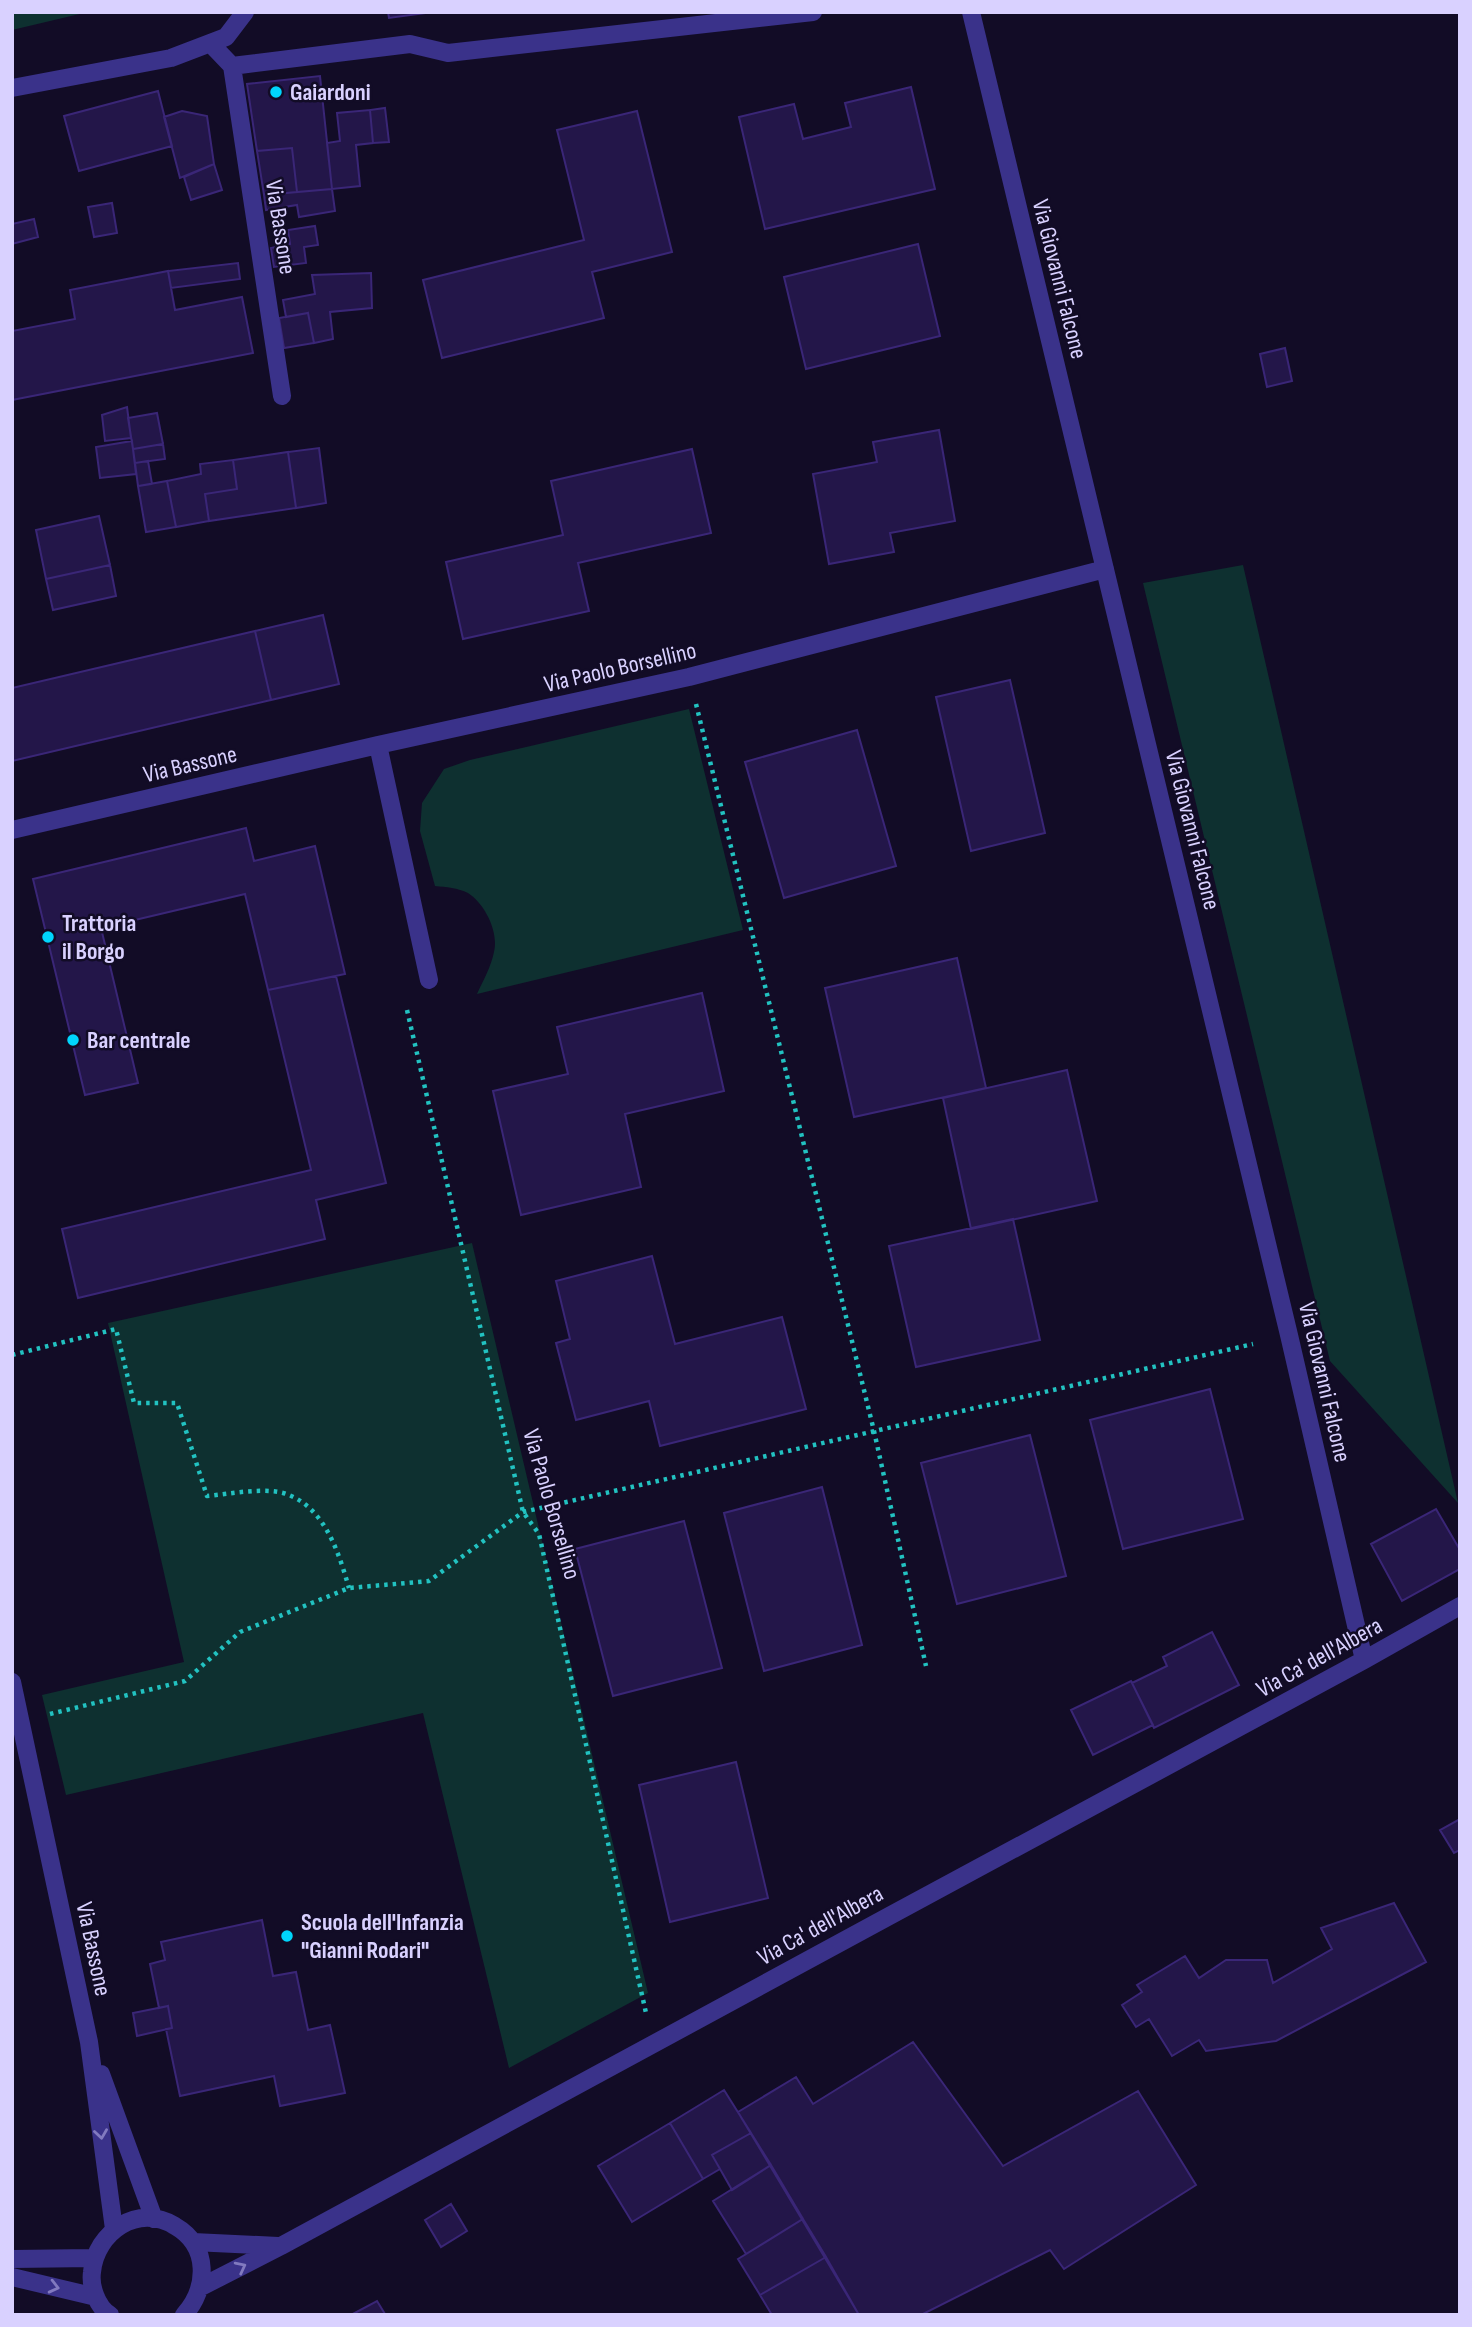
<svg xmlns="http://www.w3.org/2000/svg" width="1472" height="2327" font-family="'Sofia Sans Condensed',sans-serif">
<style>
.green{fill:#0e3030}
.building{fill:#231649;stroke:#3a2677;stroke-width:2}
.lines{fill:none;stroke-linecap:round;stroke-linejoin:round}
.path{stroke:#22c2c1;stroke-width:4.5;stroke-dasharray:3.5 5;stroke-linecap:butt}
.minor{stroke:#3a328a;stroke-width:18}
.oneway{stroke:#827abf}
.poi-dot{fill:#00d5fc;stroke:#120c26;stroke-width:2.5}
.labels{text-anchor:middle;stroke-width:5;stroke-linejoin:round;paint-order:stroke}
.poi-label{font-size:24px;font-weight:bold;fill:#d9d1ff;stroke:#120c26;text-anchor:start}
.street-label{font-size:24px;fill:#d9d1ff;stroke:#120c26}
</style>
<rect width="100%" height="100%" fill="#120c26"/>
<!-- green -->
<path class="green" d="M12 12H88L12 30Z
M1243 565 1458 1503 1330 1361 1143 583Z
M689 709 743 930 477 994C483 981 491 967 494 952 499 932 485 904 468 893 458 888 446 887 435 886L420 831 422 803 444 769 470 760Z
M472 1243 648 1993 509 2068 423 1713 66 1795 42 1695 184 1662 108 1323Z"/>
<!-- building -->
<path class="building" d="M388 12H433L389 18Z
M320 76 332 189 297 192 292 148 257 151 247 84Z
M911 87 935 189 765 229 739 117 794 104 803 139 851 127 845 103Z
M158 91 172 146 79 171 64 116Z
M385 108 389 142 373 143 370 110Z
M370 110 373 143 356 145 360 186 332 189 327 143 340 141 337 113Z
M182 111 207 116 214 164 180 178 164 117Z
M637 111 672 252 592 272 604 318 442 358 423 280 584 240 557 130Z
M292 148 297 192 264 195 257 151Z
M214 164 222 190 191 200 184 177Z
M332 189 335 211 299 217 297 205 266 210 264 195Z
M112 203 117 233 94 237 88 207Z
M34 219 38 237 12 244V224Z
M315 226 318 245 304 247 306 263 274 267 271 248 290 244 288 230Z
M918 244 940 336 806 369 784 277Z
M238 263 240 279 171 288 168 271Z
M168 271 175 310 242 297 253 353 12 400V331L75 319 70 290Z
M371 273 372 308 330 312 333 339 314 343 308 313 286 317 283 300 315 294 312 275Z
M308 313 314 343 284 348 279 318Z
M1285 348 1292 381 1267 387 1260 354Z
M127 407 131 438 105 441 102 415Z
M157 413 163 444 133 449 128 418Z
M939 430 955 521 890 533 894 552 829 564 813 474 877 462 873 442Z
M132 441 136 474 100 478 96 447Z
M163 444 165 459 135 463 133 449Z
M319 448 326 503 296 508 288 452Z
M692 449 711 533 578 563 589 611 463 639 446 562 563 535 551 481Z
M288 452 296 508 209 521 205 494 237 489 233 460Z
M233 460 237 489 205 494 209 521 176 527 167 481 201 474 200 464Z
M148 461 152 484 138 486 135 463Z
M167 481 176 527 146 532 138 486Z
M99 516 110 565 46 579 36 530Z
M110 565 116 596 53 610 46 579Z
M323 615 339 684 271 700 255 631Z
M255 631 271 700 12 761V688Z
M1010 680 1045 833 971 851 936 697Z
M857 730 896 866 784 898 745 762Z
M246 828 254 861 315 846 345 974 268 990 245 894 101 928 138 1083 85 1095 33 879Z
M957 958 986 1088 854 1117 825 988Z
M336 976 386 1183 316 1200 325 1239 78 1298 62 1229 311 1170 268 990Z
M702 993 724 1091 625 1114 641 1187 521 1215 493 1091 568 1074 557 1027Z
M1067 1070 1097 1201 971 1229 943 1098Z
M1013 1219 1040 1340 916 1367 889 1246Z
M652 1256 675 1344 782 1317 806 1409 660 1446 649 1401 576 1420 556 1343 570 1339 556 1281Z
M1210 1389 1243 1519 1123 1549 1090 1420Z
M1030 1435 1066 1576 957 1604 921 1463Z
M822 1487 862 1645 764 1671 724 1513Z
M1436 1509 1460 1550V1569L1402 1601 1371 1544Z
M684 1521 722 1668 613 1696 575 1549Z
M1212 1632 1239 1685 1154 1728 1132 1683 1167 1666 1163 1657Z
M1131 1681 1153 1725 1093 1755 1071 1710Z
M736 1762 768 1898 670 1922 639 1785Z
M1460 1819V1850L1454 1853 1440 1830Z
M1394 1903 1426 1962 1276 2041 1206 2051 1199 2040 1172 2056 1149 2019 1136 2027 1122 2005 1142 1992 1137 1985 1185 1956 1199 1978 1226 1960H1267L1273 1983 1332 1949 1321 1928Z
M262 1920 273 1976 296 1972 308 2030 330 2025 345 2093 280 2106 274 2076 180 2096 166 2029 172 2028 168 2006 159 2008 150 1964 165 1960 161 1942Z
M168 2006 172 2028 137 2036 133 2013Z
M913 2042 1003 2166 1138 2091 1196 2185 1064 2269 1050 2250 921 2315H859L738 2112 796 2077 813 2104Z
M724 2090 751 2133 712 2155 720 2169 703 2179 670 2123Z
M670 2123 703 2179 632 2222 598 2166Z
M751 2133 771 2165 732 2190 712 2155Z
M771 2165 803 2219 746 2254 713 2201Z
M451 2204 467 2231 441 2247 425 2220Z
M803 2219 826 2257 760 2295 738 2259Z
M826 2257 859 2315H772L760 2295Z
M377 2301 385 2314 351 2315Z"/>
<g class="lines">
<!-- path -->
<path class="path" d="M696 704 874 1431 926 1666
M407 1010 523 1512 539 1534 646 2013
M12 1355 116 1329 134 1403H177L207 1496C230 1494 268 1486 289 1495 326 1510 339 1554 349 1588
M50 1714 185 1681 240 1632 349 1588 429 1581 523 1512 1253 1344"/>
<!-- minor -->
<path class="minor" d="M971 12 1289 1335 1364 1660
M210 43 232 66 410 44 448 53 813 12
M232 66 282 396
M12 88 171 58 226 37 245 12
M378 745 429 980
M12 830 378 745 689 677 1105 569
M12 1682 89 2042 114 2229
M101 2074 154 2219
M193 2242 278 2246
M12 2259 93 2258
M12 2277 96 2297
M201 2287 281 2246 893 1914 1364 1660 1460 1606
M110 2315C97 2307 90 2286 92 2272 96 2232 138 2203 175 2226 210 2246 208 2288 184 2315"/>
</g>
<!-- one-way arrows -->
<defs><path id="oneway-chevron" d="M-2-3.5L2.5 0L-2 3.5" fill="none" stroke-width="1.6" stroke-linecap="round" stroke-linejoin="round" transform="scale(1.75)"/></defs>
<g class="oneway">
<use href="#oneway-chevron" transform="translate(101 2134) rotate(82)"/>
<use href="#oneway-chevron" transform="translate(241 2267) rotate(-27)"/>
<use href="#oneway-chevron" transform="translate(54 2287) rotate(14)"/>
</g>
<!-- markers -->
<g class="poi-dot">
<circle cx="276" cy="92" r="7"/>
<circle cx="48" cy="937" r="7"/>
<circle cx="73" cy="1040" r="7"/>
<circle cx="287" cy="1936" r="7"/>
</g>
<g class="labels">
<!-- poi labels -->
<g class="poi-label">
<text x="290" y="100">Gaiardoni</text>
<text x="62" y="931">Trattoria<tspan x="62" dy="28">il Borgo</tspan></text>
<text x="87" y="1048">Bar centrale</text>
<text x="301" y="1930">Scuola dell'Infanzia<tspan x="301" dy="28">"Gianni Rodari"</tspan></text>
</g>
<!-- street labels -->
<g class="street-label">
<text transform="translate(281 227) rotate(81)" y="8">Via Bassone</text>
<text transform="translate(1060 279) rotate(76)" y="8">Via Giovanni Falcone</text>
<text transform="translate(620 667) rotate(-13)" y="8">Via Paolo Borsellino</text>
<text transform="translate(190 764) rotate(-13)" y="8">Via Bassone</text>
<text transform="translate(1193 830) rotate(76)" y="8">Via Giovanni Falcone</text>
<text transform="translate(1325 1382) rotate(77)" y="8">Via Giovanni Falcone</text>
<text transform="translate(552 1504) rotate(74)" y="8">Via Paolo Borsellino</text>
<text transform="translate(1319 1657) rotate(-29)" y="8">Via Ca' dell'Albera</text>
<text transform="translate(820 1925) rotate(-29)" y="8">Via Ca' dell'Albera</text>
<text transform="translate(94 1949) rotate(78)" y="8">Via Bassone</text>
</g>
</g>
<!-- border -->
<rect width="1472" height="2327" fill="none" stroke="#d9d1ff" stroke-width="28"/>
</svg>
